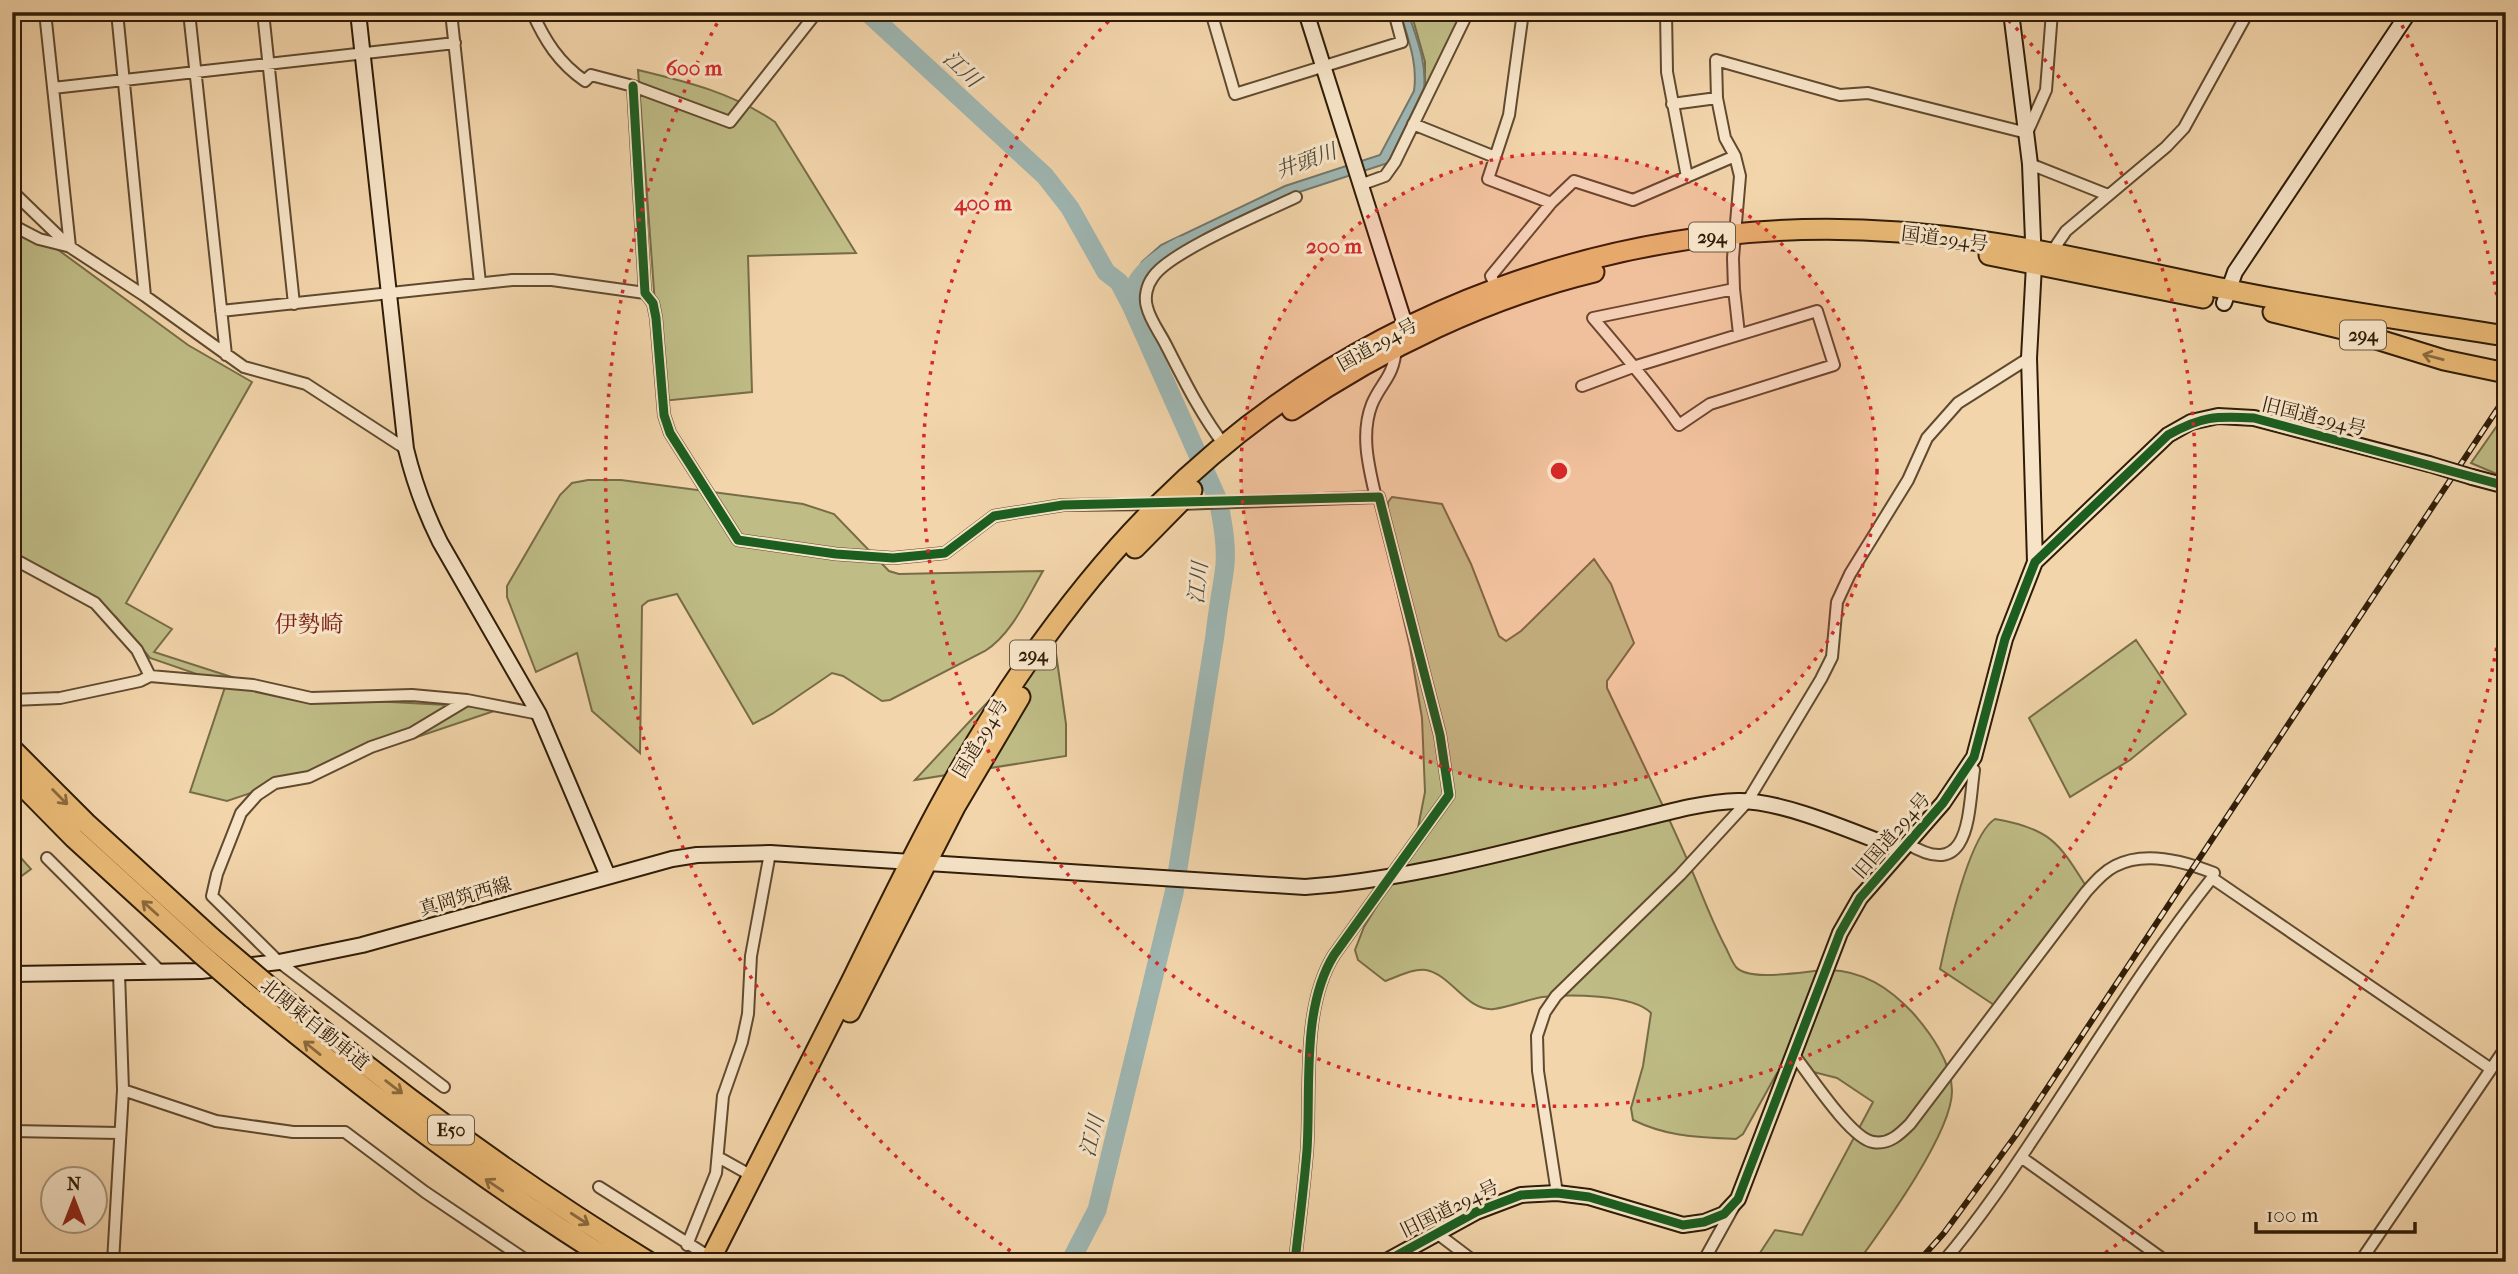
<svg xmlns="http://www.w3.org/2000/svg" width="2518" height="1274" font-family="'IM FELL French Canon','Noto Serif JP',serif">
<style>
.green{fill:#bfbc86;stroke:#776c46;stroke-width:2}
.water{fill:#9eb6b2;stroke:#72786d;stroke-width:2}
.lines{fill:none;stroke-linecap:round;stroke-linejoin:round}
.river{stroke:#9eb6b2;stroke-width:19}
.street-casing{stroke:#604a2f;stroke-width:14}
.secondary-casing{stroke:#2f1c06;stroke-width:18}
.highway-casing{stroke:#2f1c06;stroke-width:23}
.street{stroke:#f7e4c8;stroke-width:10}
.secondary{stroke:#f7e4c8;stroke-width:14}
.highway{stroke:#eaba76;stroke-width:19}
.rail-casing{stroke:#2f1c06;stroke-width:6}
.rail{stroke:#f7e4c8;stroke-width:3.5;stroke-dasharray:10;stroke-linecap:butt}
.secondary-bridge-casing{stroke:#2f1c06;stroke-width:18;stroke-linecap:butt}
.highway-bridge-casing{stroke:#2f1c06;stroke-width:23;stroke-linecap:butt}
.secondary-bridge{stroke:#f7e4c8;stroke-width:14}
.highway-bridge{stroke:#eaba76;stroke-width:19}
.cycleway-casing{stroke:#f7e4c8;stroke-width:13}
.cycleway{stroke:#1b5e20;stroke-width:9}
.oneway{stroke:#8c6b3e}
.ring{fill:none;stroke:#d62828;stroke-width:3.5;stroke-dasharray:3.5 7}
.labels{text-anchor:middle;stroke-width:6;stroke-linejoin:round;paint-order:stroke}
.shield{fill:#f7e4c8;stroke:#6b5840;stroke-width:2}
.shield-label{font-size:18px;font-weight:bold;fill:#2f1c06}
.street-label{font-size:19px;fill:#2f1c06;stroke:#f7e4c8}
.water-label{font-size:21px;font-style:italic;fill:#504a3a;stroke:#f7e4c8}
.quarter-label{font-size:23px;fill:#7a1f14;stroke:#f7e4c8}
.centre{fill:#d62828;stroke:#f7e4c8;stroke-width:3.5}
.ring-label{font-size:21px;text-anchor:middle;font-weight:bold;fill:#d62828;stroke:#f7e4c8;stroke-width:6;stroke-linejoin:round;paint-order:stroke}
</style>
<rect width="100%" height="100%" fill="#f3d5ab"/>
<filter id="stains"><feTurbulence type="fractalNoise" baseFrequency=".00286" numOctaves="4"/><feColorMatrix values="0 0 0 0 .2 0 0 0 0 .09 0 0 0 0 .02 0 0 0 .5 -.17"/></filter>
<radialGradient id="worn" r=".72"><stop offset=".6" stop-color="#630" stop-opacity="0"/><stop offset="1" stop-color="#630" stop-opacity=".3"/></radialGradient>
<!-- green -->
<path class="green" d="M1411 12H1470L1425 90V62Z
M638 70C688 82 733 93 775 122L856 253 748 256 752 392 662 401Z
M12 216 188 345 252 382 126 603 172 629 154 652 272 690 372 701 503 708 227 801 190 792 226 684 150 658 116 617 12 557Z
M2506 413V478L2471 463Z
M588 480H621L803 504 834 514 889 571 899 574 1043 571C1027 598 1012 634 985 651L890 700 882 701 843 676 832 673 772 714 753 724 677 594 648 601 642 606 640 753 592 711 577 653 536 672 507 597V586L560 495 572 483Z
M1392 497 1442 504 1471 564 1499 636 1506 641 1521 631 1594 559 1611 584 1634 643 1607 681V688C1635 747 1664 806 1690 866 1702 894 1712 922 1726 948 1729 954 1732 962 1736 967 1750 983 1809 970 1829 970 1864 971 1889 988 1912 1012 1930 1032 1952 1063 1952 1091 1952 1133 1884 1226 1858 1262H1754L1775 1230 1802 1235 1873 1102 1837 1078 1790 1066 1777 1073 1743 1134 1736 1139C1697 1137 1668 1137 1633 1120L1631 1108 1643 1066 1651 1013C1633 994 1567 994 1542 997 1526 1000 1510 1007 1494 1009 1467 1012 1452 975 1426 970 1413 968 1397 977 1385 981L1358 960 1355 950 1364 927 1408 855 1418 828 1425 792 1422 718 1410 647 1388 552V502Z
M1053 632 1066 724V756L915 780Z
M2136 640 2186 714 2130 760 2070 797 2029 718Z
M1995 819C2055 829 2061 847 2091 894L2000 1009 1940 969C1947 936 1968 836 1995 819Z
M12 848 31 869 12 883Z"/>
<!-- water -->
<path class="water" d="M1400 12H1408C1416 37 1427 62 1424 88L1388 163 1290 195 1155 262C1142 276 1139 289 1139 308L1128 286 1142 262 1161 245 1285 186 1380 155 1414 91C1418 63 1408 39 1400 12Z"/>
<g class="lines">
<!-- river -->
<path class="river" d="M867 12 1045 176 1070 208 1106 272 1119 282 1131 305 1218 500C1223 523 1228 550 1224 573 1221 594 1217 614 1215 635L1174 893 1097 1210 1070 1262
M1133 293C1136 273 1165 255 1182 246"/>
<!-- street casing -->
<g class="street-casing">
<path id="street" d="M45 12 70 247
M117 12 145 296
M189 12 226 355
M263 12 294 304
M451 12 480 283
M532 12C545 41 559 63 585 81L591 75 633 86 730 122 817 12
M1211 12 1235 94 1402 42 1394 12
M1523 12 1509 115 1488 179 1551 203
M1666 12 1667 72 1687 177
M633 86 645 293 653 303 656 318 664 415 670 433 738 540 836 554 893 558 945 553 994 516 1063 505 1159 504
M53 88 455 43
M1672 104 1717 98
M1413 124 1495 157
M2030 164 2108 195
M1360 185 1385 176 1395 162 1468 12
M12 191 70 247 145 296 244 367 306 384 406 449
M12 225 39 239 67 246
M2051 253 2066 231 2166 147 2184 128 2248 12
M1496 287 1491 276 1551 203 1574 181 1633 200 1735 156
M1734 289 1733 258 1740 176 1735 156 1725 138 1717 98 1716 60 1840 95 1868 93 2027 133 2046 90 2052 12
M221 311 512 280H552L645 293
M1582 386 1633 367 1817 311 1834 365 1710 404 1679 425C1652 387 1623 353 1593 318L1734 289 1739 334
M1225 446C1201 415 1184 380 1166 345 1160 333 1150 320 1147 307 1144 297 1147 285 1153 277 1169 252 1265 212 1296 197
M1376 498C1369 468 1360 434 1372 404 1382 381 1393 378 1396 349
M1179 504 1379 497 1440 735 1449 795 1334 955C1301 1008 1311 1089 1307 1150 1304 1187 1299 1225 1295 1262
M12 558 95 603 137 650 150 676
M12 700 60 698 140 681 150 676 253 685 311 698 412 695 467 700 539 714
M1908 844C1971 882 1968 813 1974 770L1968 766
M47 858 161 972
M1794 1055C1809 1074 1851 1139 1873 1142 1889 1145 1900 1134 1910 1124L2086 892C2094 883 2103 872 2115 866 2145 850 2184 861 2214 873
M444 1087 279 962 212 896 217 874 241 813 257 795 275 783 309 777 371 747 412 733 467 700
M123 1090 216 1121 293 1132H345L425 1192 529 1262
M12 1131 119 1133
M718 1157 752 1176
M2021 1157 2167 1262
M599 1187 711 1258
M1557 1193 1538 1071 1537 1036 1545 1012 1556 996 1680 875 1747 802 1821 679 1832 657 1837 602 1850 574 1908 480 1927 438 1958 403 2029 358
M1438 1234 1475 1262
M687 1245 716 1173 723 1096 742 1042 748 1014 751 956 770 853
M113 1262 123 1090 119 973
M1703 1262 1733 1208
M1943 1262C1980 1219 2012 1171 2043 1124 2098 1041 2150 956 2212 878L2491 1069
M2360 1262 2506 1047"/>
</g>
<!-- secondary casing -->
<g class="secondary-casing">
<path id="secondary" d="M358 12 406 449C414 482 425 512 440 542L539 714 608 876
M1306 12 1408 334
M2011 12 2030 164 2034 265 2029 358 2035 562
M2224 303 2235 272 2409 12
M2472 477 2506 486
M12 974 201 971 279 962 362 945 672 859 697 855 770 853 1305 887C1408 880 1508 851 1608 827 1650 818 1695 802 1738 801 1783 800 1858 834 1901 850
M1385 1262 1476 1212 1521 1195 1557 1193 1589 1197 1683 1225 1704 1222 1724 1214 1738 1199 1840 933 1860 898 1943 803 1974 757 2005 639 2035 562 2168 435 2191 422 2218 416 2254 418 2429 464"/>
</g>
<!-- highway casing -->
<g class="highway-casing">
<path id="highway" d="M1989 255 2203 298
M2273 312 2347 330 2444 360 2506 373
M1292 410C1383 348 1487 298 1594 272
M1135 548 1192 490
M12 749 86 823 212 938
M12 775 74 838 200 953
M265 983C386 1085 513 1179 649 1262
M252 998C367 1093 486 1183 613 1262
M850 1012 955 807 1020 697
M709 1262C756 1168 804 1075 851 982 904 874 956 765 1025 666 1065 609 1108 554 1158 505 1354 310 1623 212 1899 232 2011 240 2121 268 2230 290 2322 309 2414 321 2506 336"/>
</g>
<!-- street -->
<use href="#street" class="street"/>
<!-- secondary -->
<use href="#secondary" class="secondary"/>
<!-- highway -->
<use href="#highway" class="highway"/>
<!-- rail casing -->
<g class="rail-casing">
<path id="rail" d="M1918 1262 1944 1233 2016 1135 2506 396"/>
</g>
<!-- rail -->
<use href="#rail" class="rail"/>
<!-- secondary-bridge casing -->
<g class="secondary-bridge-casing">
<path id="secondary-bridge" d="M2429 464 2472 477"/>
</g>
<!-- highway-bridge casing -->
<g class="highway-bridge-casing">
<path id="highway-bridge" d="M212 938 265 983
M200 953 252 998"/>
</g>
<!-- secondary-bridge -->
<use href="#secondary-bridge" class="secondary-bridge"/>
<!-- highway-bridge -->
<use href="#highway-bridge" class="highway-bridge"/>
<!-- cycleway casing -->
<g class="cycleway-casing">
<path id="cycleway" d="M633 86 645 293 653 303 656 318 664 415 670 433 738 540 836 554 893 558 945 553 994 516 1063 505 1379 497 1440 735 1449 795 1334 955C1301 1008 1311 1089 1307 1150 1304 1187 1299 1225 1295 1262
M1385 1262 1476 1212 1521 1195 1557 1193 1589 1197 1683 1225 1704 1222 1724 1214 1738 1199 1840 933 1860 898 1943 803 1974 757 2005 639 2035 562 2168 435C2202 416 2215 416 2254 418L2506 486"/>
</g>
<!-- cycleway -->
<use href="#cycleway" class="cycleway"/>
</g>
<!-- one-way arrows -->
<defs><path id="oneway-shaft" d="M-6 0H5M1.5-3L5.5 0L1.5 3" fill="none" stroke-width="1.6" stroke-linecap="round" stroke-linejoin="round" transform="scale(1.75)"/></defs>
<g class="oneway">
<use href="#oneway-shaft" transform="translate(2433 357) rotate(-165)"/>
<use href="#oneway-shaft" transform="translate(60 797) rotate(45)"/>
<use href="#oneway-shaft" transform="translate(150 908) rotate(-138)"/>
<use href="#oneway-shaft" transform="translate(312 1048) rotate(-141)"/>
<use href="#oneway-shaft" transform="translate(394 1087) rotate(37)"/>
<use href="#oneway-shaft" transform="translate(494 1185) rotate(-146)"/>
<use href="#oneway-shaft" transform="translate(580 1219) rotate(33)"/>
</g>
<!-- distance rings -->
<circle cx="1559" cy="471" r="318" fill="#d62828" fill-opacity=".12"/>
<g class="ring">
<circle cx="1559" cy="471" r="318"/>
<path d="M2001 13A636 636 0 1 1 1117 13"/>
<path d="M2505 596A954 954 0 0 1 2099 1257M1019 1257A954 954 0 0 1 721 16M2397 16A954 954 0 0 1 2505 346"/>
</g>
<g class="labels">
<!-- shield labels -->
<g class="shield">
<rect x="1689" y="222.5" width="46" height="29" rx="5"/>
<rect x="2340" y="320.5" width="46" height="29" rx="5"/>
<rect x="1010" y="640.5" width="46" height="29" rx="5"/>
<rect x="428" y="1115.5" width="46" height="29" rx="5"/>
</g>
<g class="shield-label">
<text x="1712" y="243">294</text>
<text x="2363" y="341">294</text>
<text x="1033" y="661">294</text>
<text x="451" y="1136">E50</text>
</g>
<!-- street labels -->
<g class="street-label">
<text transform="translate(1945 238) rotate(7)" y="7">国道294号</text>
<text transform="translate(1377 344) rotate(-29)" y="7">国道294号</text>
<text transform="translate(2314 416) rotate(14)" y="7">旧国道294号</text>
<text transform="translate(980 738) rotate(-59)" y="7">国道294号</text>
<text transform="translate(1891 835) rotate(-49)" y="7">旧国道294号</text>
<text transform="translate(465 896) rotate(-16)" y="7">真岡筑西線</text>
<text transform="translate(315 1024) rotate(39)" y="7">北関東自動車道</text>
<text transform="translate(1449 1208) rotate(-26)" y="7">旧国道294号</text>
</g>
<!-- water labels -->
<g class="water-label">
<text transform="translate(962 69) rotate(43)" y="7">江川</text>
<text transform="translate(1306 161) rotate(-20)" y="7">井頭川</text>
<text transform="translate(1198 583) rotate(-84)" y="7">江川</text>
<text transform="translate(1092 1136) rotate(-76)" y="7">江川</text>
</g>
<!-- quarter labels -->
<g class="quarter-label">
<text x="309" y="632">伊勢崎</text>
</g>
</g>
<circle cx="1559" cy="471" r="10" class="centre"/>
<g class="ring-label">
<text x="694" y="75">600 m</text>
<text x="983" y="210">400 m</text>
<text x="1334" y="253">200 m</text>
</g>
<!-- margin -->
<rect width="2518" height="1274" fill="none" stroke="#f3d5ab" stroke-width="42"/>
<rect x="14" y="14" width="2490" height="1246" fill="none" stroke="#2f1c06" stroke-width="3.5"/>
<rect x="21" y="21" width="2476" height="1232" fill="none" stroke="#2f1c06" stroke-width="2"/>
<!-- north arrow -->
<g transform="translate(74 1200)"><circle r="33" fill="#f7e4c8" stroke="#a7947a" stroke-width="2"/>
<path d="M0-5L12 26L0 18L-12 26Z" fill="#8f2418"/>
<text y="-10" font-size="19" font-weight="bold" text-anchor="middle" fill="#2f1c06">N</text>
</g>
<!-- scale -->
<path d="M2256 1222v10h159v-10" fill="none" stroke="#2f1c06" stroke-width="3.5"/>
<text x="2266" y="1222" font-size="21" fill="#2f1c06" stroke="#f7e4c8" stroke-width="5" paint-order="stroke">100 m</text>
<rect width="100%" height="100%" filter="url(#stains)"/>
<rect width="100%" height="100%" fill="url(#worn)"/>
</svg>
